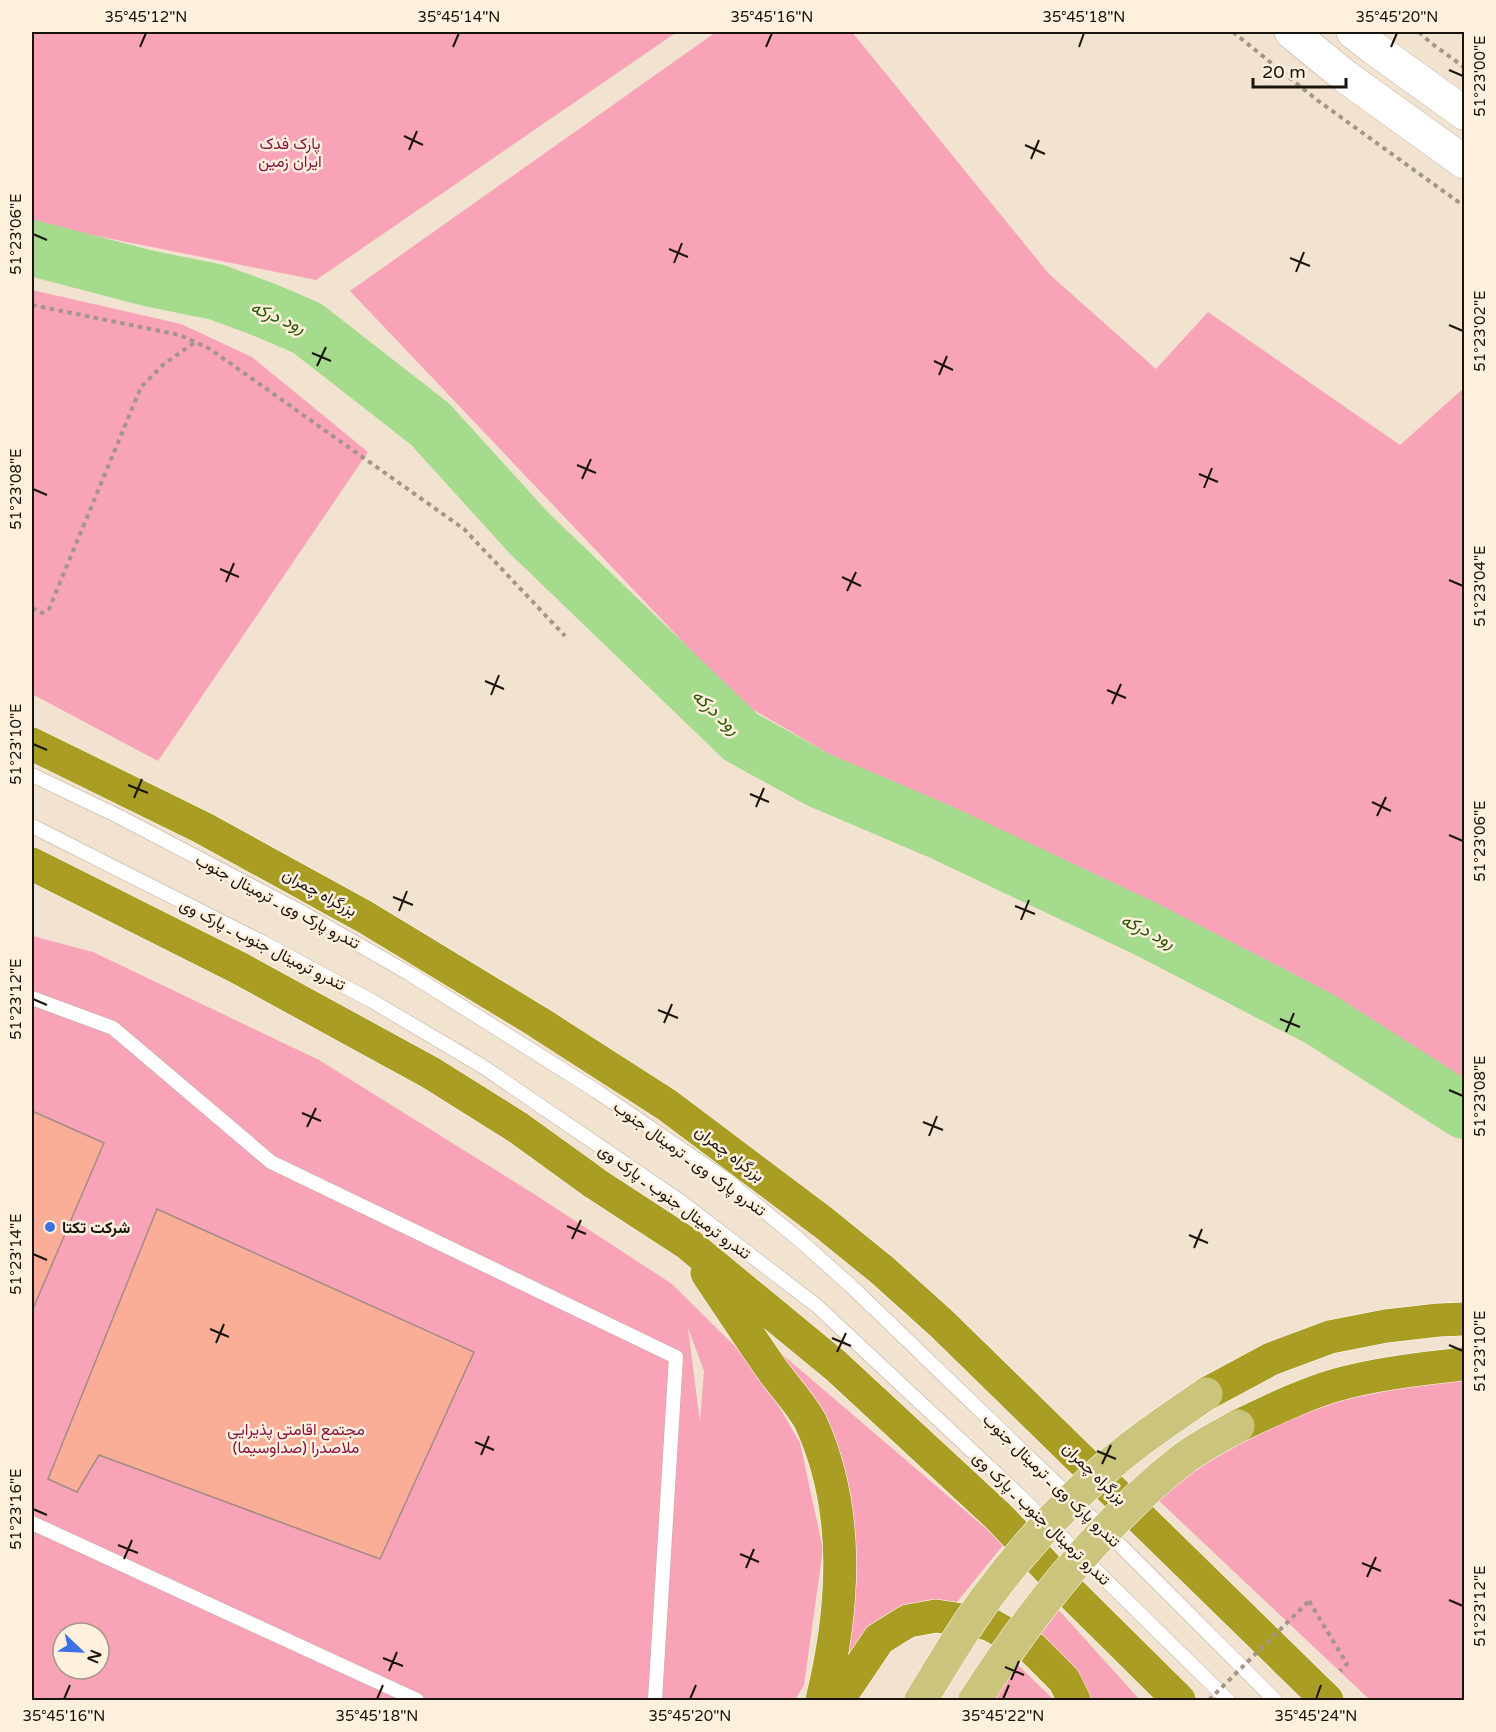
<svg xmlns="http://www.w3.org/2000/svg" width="1496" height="1732" font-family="'Varela Round',Vazirmatn,sans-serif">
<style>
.green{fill:#f9a3b9;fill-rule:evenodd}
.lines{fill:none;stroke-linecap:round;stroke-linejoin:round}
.river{stroke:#a4db8c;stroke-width:56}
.building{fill:#faad97;stroke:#a38c85;stroke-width:1.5}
.lane-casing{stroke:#bcad9c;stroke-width:15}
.secondary-casing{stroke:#bcad9c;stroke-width:34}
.highway-casing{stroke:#fff;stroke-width:34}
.path{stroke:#a29688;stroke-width:4;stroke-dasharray:4.5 4.5;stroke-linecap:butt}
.lane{stroke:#fff;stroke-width:14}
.secondary{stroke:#fff;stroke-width:33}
.highway{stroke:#a99d24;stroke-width:33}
.primary-bridge-casing{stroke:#fff;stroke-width:34;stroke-linecap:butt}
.path-bridge{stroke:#a29688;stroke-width:4;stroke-dasharray:4.5 4.5;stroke-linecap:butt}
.primary-bridge{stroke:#cbc47c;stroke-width:33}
.ticks{fill:none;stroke:#19130d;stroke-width:2}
.poi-dot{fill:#3c71e1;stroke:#ffefdd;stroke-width:2}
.labels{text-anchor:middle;stroke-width:5;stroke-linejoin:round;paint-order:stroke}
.park-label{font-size:16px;fill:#871543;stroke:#ffefdd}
.street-label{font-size:16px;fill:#19130d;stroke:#ffefdd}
.poi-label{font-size:16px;font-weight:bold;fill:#19130d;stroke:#ffefdd;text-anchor:start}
.water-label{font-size:18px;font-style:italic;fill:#285804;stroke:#ffefdd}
.neatline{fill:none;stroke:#19130d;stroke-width:2}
.ticks-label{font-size:15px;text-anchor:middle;fill:#19130d}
</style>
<rect width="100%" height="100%" fill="#f2e2d0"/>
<!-- green -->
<path class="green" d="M32 32H677L316 280 32 223Z
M716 32H852L1049 274 1156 369 1208 312 1400 445 1464 388V1130L1249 997 740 702 350 291Z
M32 290 181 324 252 357 368 452 158 761 32 694Z
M32 936 93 952 319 1060 534 1194 672 1284 757 1368 800 1443 823 1549 804 1685 795 1700H32ZM688 1328 704 1371 700 1422ZM63 1633H99V1669H63Z
M769 1343 1004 1544 957 1602 921 1610 844 1666 851 1551Z
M1464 1377V1700H1370L1156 1498 1234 1443 1292 1416 1339 1400 1389 1387Z
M1056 1607 1140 1700H1088L1035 1632Z
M1016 1663 1054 1700H992Z"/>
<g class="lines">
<!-- river -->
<path class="river" d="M32 248 147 278 216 292 265 310 307 328 430 424 529 533 741 737 819 780 941 832 1146 929 1320 1019 1464 1111"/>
</g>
<!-- building -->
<path class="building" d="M32 1111 104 1143 32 1311Z
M157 1209 474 1352 380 1559 99 1455 77 1492 48 1479Z"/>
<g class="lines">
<!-- lane casing -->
<g class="lane-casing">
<path id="lane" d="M32 775 120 817 303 913 410 974 598 1092 725 1179 796 1237 851 1286 1121 1546 1275 1700
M32 826 262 942 372 1001 482 1066 680 1201 817 1306 1018 1494 1228 1700
M32 998 113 1028 271 1162 676 1357 655 1700
M32 1523 417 1700"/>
</g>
<!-- secondary casing -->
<g class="secondary-casing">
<path id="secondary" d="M1291 32 1346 77 1464 162
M1353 32 1371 46 1464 113"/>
</g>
<!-- highway casing -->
<g class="highway-casing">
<path id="highway" d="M32 744 203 828 365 917 538 1022 667 1105 824 1223 882 1270 942 1324 1327 1700
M32 864 239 968 431 1073 517 1127 596 1184 688 1244 836 1366 998 1516 1073 1595 1179 1700
M707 1273C729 1306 751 1339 773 1371 784 1386 804 1408 811 1423 851 1511 844 1609 822 1700
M1206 1394 1271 1359 1330 1337 1386 1326 1439 1320 1464 1319
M1238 1426C1270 1411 1302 1395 1336 1385 1378 1373 1421 1369 1464 1364
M838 1700 879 1639 908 1621 936 1616 989 1624 1032 1648 1064 1680 1074 1700"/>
</g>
<!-- path -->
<path class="path" d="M1233 32 1317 100 1464 206
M1419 32 1431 43 1464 67
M32 305 180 335 210 349 464 529 565 636
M32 608 42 613 49 609 141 387 164 364 195 342
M1309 1601 1347 1664 1340 1671"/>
<!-- lane -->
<use href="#lane" class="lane"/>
<!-- secondary -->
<use href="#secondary" class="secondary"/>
<!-- highway -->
<use href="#highway" class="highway"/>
<!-- primary-bridge casing -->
<g class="primary-bridge-casing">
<path id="primary-bridge" d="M921 1700C943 1664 964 1627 990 1593 1022 1550 1060 1509 1100 1473 1133 1443 1170 1419 1206 1394
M975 1700C1032 1611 1099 1525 1183 1459 1200 1446 1220 1436 1238 1426"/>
</g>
<!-- path-bridge -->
<path class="path-bridge" d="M1209 1700 1309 1601"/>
<!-- primary-bridge -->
<use href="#primary-bridge" class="primary-bridge"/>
</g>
<!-- ticks -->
<path class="ticks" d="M140 47 146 33M453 47 459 33M766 47 772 33M1079 47 1084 33M1391 47 1397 33M1449 70 1463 76M404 136 423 145M1025 145 1045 154M409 150 417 131M1031 159 1039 140M33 234 47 240M669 249 688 257M1290 258 1310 266M674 263 682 243M1296 272 1304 252M1449 325 1463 331M312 353 331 361M934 361 953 370M317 366 326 347M939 375 947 356M577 465 596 473M1199 474 1218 482M582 479 591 459M1204 488 1212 468M33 489 47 495M220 569 239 577M842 577 861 586M1449 580 1463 586M226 582 234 563M847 591 856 572M485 681 504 689M1107 690 1126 698M491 695 499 675M1112 704 1121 684M33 744 47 750M128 785 148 793M750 794 769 802M134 798 142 779M1372 802 1391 811M756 807 764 788M1377 816 1386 797M1449 835 1463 841M393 897 413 905M1015 906 1035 914M399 911 407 891M1021 920 1029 900M33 999 47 1005M658 1010 678 1018M1280 1019 1300 1027M664 1023 672 1004M1286 1032 1294 1013M1449 1090 1463 1096M302 1113 321 1121M923 1122 943 1130M307 1127 316 1108M929 1136 937 1116M567 1226 586 1234M1189 1235 1208 1243M572 1239 581 1220M1194 1248 1202 1229M33 1254 47 1260M210 1329 229 1337M832 1338 851 1346M216 1343 224 1324M1449 1345 1463 1351M837 1352 846 1333M475 1442 494 1450M1097 1451 1116 1459M481 1455 489 1436M1102 1464 1111 1445M33 1509 47 1515M118 1545 138 1553M740 1554 759 1562M124 1559 132 1540M1362 1563 1381 1571M746 1568 754 1549M1367 1577 1376 1557M1449 1600 1463 1606M383 1658 403 1666M1005 1667 1024 1675M389 1671 397 1652M1011 1680 1019 1661M64 1699 70 1685M377 1699 383 1685M690 1699 696 1685M1003 1699 1009 1685M1316 1699 1321 1685"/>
<!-- markers -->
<circle class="poi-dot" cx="50" cy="1227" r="6"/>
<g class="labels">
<!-- park labels -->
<g class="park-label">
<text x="290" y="149">پارک فدک<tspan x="290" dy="18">ایران زمین</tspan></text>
<text x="296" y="1435">مجتمع اقامتی پذیرایی<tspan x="296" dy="18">ملاصدرا (صداوسیما)</tspan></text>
</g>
<!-- street labels -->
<g class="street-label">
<text transform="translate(320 892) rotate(29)" y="6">بزرگراه چمران</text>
<text transform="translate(278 901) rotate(28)" y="6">تندرو پارک وی ـ ترمینال جنوب</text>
<text transform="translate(263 944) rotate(27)" y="6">تندرو ترمینال جنوب ـ پارک وی</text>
<text transform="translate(730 1153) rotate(37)" y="6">بزرگراه چمران</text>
<text transform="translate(690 1158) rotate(36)" y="6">تندرو پارک وی ـ ترمینال جنوب</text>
<text transform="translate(675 1201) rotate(36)" y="6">تندرو ترمینال جنوب ـ پارک وی</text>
<text transform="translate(1095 1473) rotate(44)" y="6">بزرگراه چمران</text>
<text transform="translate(1052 1480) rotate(44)" y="6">تندرو پارک وی ـ ترمینال جنوب</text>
<text transform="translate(1042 1518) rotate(44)" y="6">تندرو ترمینال جنوب ـ پارک وی</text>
</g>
<!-- poi labels -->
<g class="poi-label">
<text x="62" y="1233">شرکت تکتا</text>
</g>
<!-- water labels -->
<g class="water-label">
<text transform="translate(278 317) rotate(23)" y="6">رود درکه</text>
<text transform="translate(716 712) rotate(43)" y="6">رود درکه</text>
<text transform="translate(1148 931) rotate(26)" y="6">رود درکه</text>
</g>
</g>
<!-- border -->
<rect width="1496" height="1732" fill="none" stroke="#ffefdd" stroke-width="66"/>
<!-- north arrow -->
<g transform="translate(81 1651) rotate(113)"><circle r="28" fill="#ffefdd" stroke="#a3978a" stroke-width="1.5"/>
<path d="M0-4.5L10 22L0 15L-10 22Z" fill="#3c71e1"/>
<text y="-9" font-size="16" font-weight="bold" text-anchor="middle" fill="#19130d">N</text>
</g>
<!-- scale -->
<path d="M1253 78v9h93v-9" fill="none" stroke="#19130d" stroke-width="3"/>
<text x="1262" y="78" font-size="18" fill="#19130d" stroke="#ffefdd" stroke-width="4.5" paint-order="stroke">20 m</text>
<rect x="33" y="33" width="1430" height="1666" class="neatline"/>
<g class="ticks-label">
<text x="146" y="22">35°45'12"N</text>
<text x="459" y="22">35°45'14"N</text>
<text x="772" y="22">35°45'16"N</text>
<text x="1084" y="22">35°45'18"N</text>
<text x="1397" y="22">35°45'20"N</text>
<text transform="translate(1480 76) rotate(-90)" y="5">51°23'00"E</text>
<text transform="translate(16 234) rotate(-90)" y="5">51°23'06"E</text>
<text transform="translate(1480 331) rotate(-90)" y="5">51°23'02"E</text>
<text transform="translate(16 489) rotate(-90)" y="5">51°23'08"E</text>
<text transform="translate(1480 586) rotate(-90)" y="5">51°23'04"E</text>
<text transform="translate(16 744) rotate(-90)" y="5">51°23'10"E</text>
<text transform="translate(1480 841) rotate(-90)" y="5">51°23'06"E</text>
<text transform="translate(16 999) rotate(-90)" y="5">51°23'12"E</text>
<text transform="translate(1480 1096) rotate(-90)" y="5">51°23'08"E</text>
<text transform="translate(16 1254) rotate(-90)" y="5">51°23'14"E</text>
<text transform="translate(1480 1351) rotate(-90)" y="5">51°23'10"E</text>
<text transform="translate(16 1509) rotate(-90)" y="5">51°23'16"E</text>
<text transform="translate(1480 1606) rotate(-90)" y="5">51°23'12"E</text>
<text x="64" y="1721">35°45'16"N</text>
<text x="377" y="1721">35°45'18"N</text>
<text x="690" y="1721">35°45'20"N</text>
<text x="1003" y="1721">35°45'22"N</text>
<text x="1316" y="1721">35°45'24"N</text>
</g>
</svg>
